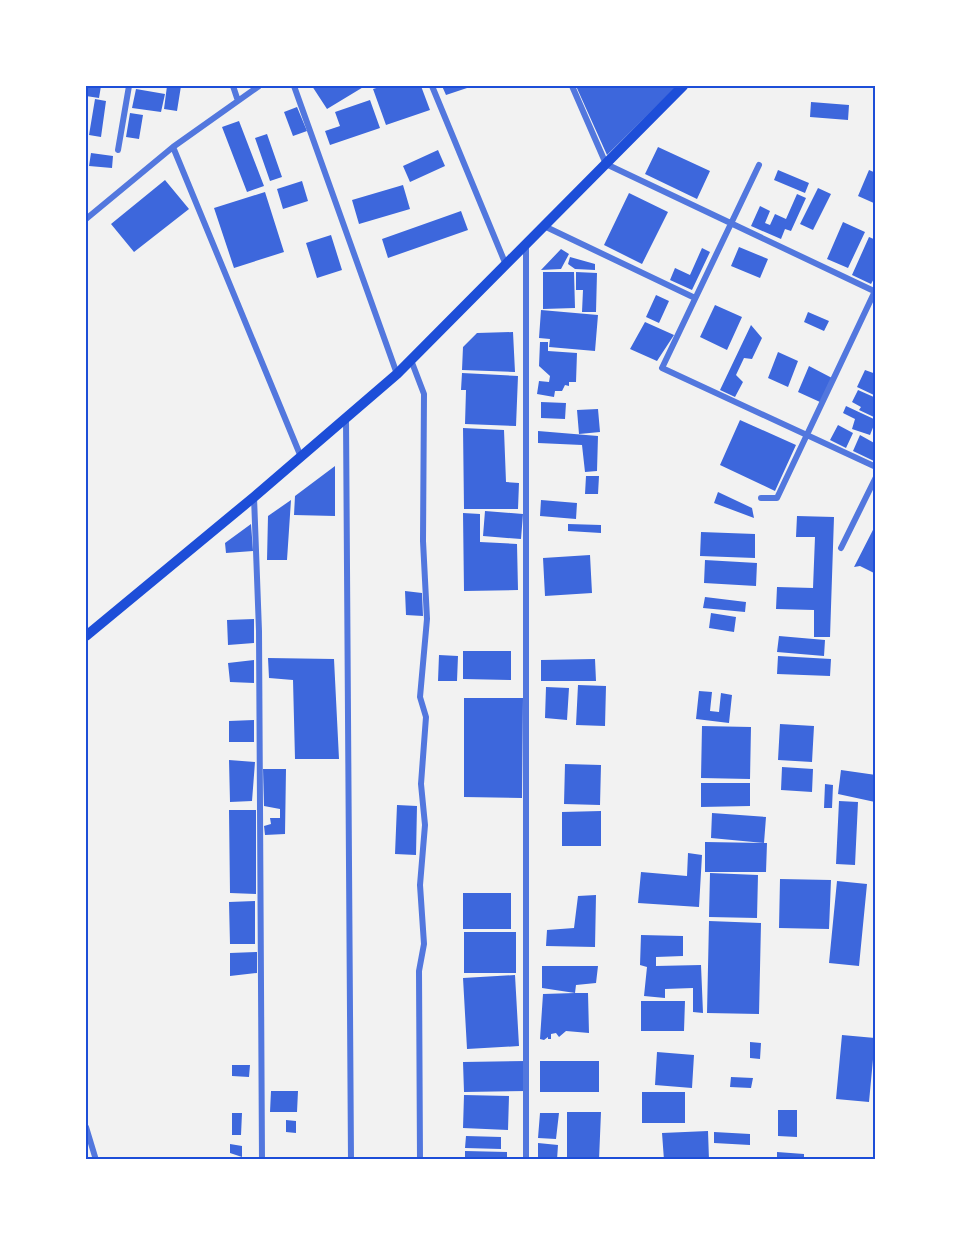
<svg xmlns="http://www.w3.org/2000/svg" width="961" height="1245" font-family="'Space Grotesk',sans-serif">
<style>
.building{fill:#3d67dc}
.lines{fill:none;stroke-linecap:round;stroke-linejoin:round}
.minor{stroke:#5277de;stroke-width:6}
.secondary{stroke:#1d4ed8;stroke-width:10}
.neatline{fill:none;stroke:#1d4ed8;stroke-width:2}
</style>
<rect width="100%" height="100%" fill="#f2f2f2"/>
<!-- building -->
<path class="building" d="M86 86H101L99 98 86 96Z
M167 86H181L177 111 164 109Z
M312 86H365L327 109Z
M383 86H421L430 110 386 125 373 89Z
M442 86H473L446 95Z
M576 86H677L607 155Z
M136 89 165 94 161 112 132 108Z
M95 99 106 101 101 137 89 135Z
M370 100 380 128 330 145 325 131 340 126 335 112Z
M811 102 849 105 848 120 810 117Z
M297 107 307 131 293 136 284 112Z
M130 113 143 115 139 139 126 137Z
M239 121 264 186 247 192 222 127Z
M267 134 282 177 270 181 255 138Z
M658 147 710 171 697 199 645 174Z
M438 150 445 166 410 182 403 166Z
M91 153 113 156 112 168 89 166Z
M778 170 809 183 805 193 774 180Z
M869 170 876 173V204L858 196Z
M165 180 189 209 134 252 111 224Z
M302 181 308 201 283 209 277 189Z
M403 185 410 209 359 224 352 200Z
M818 188 831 194 813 230 800 224Z
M265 192 284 252 234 268 214 208Z
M629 193 668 212 642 264 604 245Z
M797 194 806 198 791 231 785 229 781 239 751 226 760 206 770 211 765 223 770 225 775 214 786 219Z
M461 211 468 230 388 258 382 239Z
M843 222 865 232 848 268 827 259Z
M331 235 342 270 317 278 306 243Z
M869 237 876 240V275L871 284 852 275Z
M739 247 768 259 760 278 731 266Z
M702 248 710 252 692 290 670 280 675 268 690 275Z
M561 249 569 254 561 269 541 270Z
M570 257 595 264V270L575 269 568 264Z
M543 272H574L575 308 543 309Z
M576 272 597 273 596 312H582L583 290H576Z
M656 295 669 301 659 323 646 317Z
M715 305 742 317 727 350 700 337Z
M541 310 598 315 595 351 549 347 550 339 539 338Z
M808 312 829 321 824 331 804 322Z
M645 322 674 335 657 361 630 349Z
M751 325 762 338 752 359 744 358 736 375 743 382 735 397 720 390Z
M513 332 515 372 462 370 463 347 477 333Z
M540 342H548V351L577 353 576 382H569V386L565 385 562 391H555L554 397 537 394 539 381 549 382 550 376 539 366Z
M778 352 798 361 788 387 768 378Z
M809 366 832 378 820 402 798 392Z
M865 370 876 374V396L857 387Z
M462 373 518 376 516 426 465 424 466 390H461Z
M858 390 876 398V418L859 410 861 407 852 402Z
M541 402 566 403 565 419 541 418Z
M846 406 876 420 870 435 852 429 855 419 843 413Z
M598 409 600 432 579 434 577 410Z
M740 420 796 445 775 491 720 465Z
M838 425 853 433 846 448 830 440Z
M463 428 504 430 506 482 519 483 518 509H464Z
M538 431 598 436 597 471 585 472 582 445 538 443Z
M860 435 876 444V462L853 451Z
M335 466V516L294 515 295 496Z
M586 476H599L598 494H585Z
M718 492 752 508 754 518 714 503Z
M291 500 287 560H267L268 516Z
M541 500 577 503 576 519 540 516Z
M485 511 523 514 521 539 483 536Z
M463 513 480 514V542L517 544 518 590 464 591Z
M797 516 834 517 830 637H814V610L776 609 777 587 813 588 815 537H796Z
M251 524 253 551 226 553 225 543Z
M568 524 601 525V533L568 531Z
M876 524V574L860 566 854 567Z
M701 532 755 534V558L700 556Z
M590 555 592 593 545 596 543 558Z
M705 560 757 563 756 586 704 583Z
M405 591 422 593 423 616 406 615Z
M705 597 746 602 745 612 703 608Z
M711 613 736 617 734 632 709 628Z
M254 619V643L228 645 227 620Z
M779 636 825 640 824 656 777 652Z
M463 651H511V680L463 679Z
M439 655 458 656 457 681H438Z
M778 656 831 659 830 676 777 674Z
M268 658 334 659 339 759H295L293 680 269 678Z
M595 659 596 681H541V660Z
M254 660V683L230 682 228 663Z
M578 685 606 686 605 726 576 725Z
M546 687 569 688 567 720 545 718Z
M699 691 712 692 710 711 719 712 721 693 732 695 729 723 696 719Z
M464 698H523L522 798 464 797Z
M254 720V742H229V721Z
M780 724 814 726 812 762 778 760Z
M702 726 751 727 750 779 701 778Z
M229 760 255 762 252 801 230 802Z
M565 764 601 765 600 805 564 804Z
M782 767 813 769 812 792 781 790Z
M263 769H286L285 834 265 835 264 826 271 824 270 818H280V809L264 806Z
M841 770 876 775 875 802 838 794Z
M701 783H750V806L701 807Z
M825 784 833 785 832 808H824Z
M839 801 858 802 855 865 836 864Z
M397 805 417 806 416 855 395 854Z
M229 810H256V894L230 893Z
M601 811V846H562V812Z
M712 813 766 817 764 843 711 838Z
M705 842 767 843 766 872H705Z
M688 853 702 855 699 907 638 903 641 872 687 876Z
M710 873 758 875 757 918 709 917Z
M780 879 831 880 829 929 779 928Z
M837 881 867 884 859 966 829 963Z
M463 893H511V929H463Z
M596 895 595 947 546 946 547 930 574 928 578 896Z
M255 901V944H230L229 902Z
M709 921 761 923 759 1014 707 1013Z
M464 932H516V973H464Z
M641 935 683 936V956L656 957V966L701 965 703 1013 693 1012V988L665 989V998L644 996 647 967 640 965Z
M257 952V973L230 976V953Z
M542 966H598L596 983 576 985 575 993H588L589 1033 566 1031 559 1037 556 1033 551 1034V1039H548V1037L544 1040 540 1039 543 994 575 993 542 988Z
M515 975 519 1046 467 1049 463 978Z
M641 1001H685L684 1031H641Z
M842 1035 875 1038 869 1102 836 1099Z
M750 1042 761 1043 760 1059 750 1058Z
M657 1052 694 1055 692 1088 655 1085Z
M526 1061V1091L464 1092 463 1062Z
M540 1061H599V1092H540Z
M232 1065H250L249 1077 232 1076Z
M731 1077 753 1078 751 1088 730 1087Z
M271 1091H298L297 1112H270Z
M642 1092H685V1123H642Z
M464 1095 509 1096 508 1130 463 1128Z
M778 1110H797V1137L778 1136Z
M567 1112H601L599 1160H567Z
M232 1113H242L241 1135H232Z
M540 1113H559L556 1139 538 1138Z
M286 1120 296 1121V1133L286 1132Z
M708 1131 709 1160H664L662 1133Z
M714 1132 750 1134V1145L714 1143Z
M466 1136 501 1137V1149L465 1148Z
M538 1143 558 1145 557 1160H538Z
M230 1144 242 1146V1157L230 1153Z
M465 1151 507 1152V1160H465Z
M777 1152 804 1154V1160H777Z"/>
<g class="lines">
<!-- minor -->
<path class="minor" d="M233 86 238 101
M294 86 397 374
M432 86 506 265
M572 86 606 164 876 292
M173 147 301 457
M118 150 129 86
M759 165 662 368 876 467
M86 219 173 147 259 86
M544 226 695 298
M411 360 424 394 423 541 427 619 420 697 426 717 421 784 425 825 420 885 424 944 419 971 420 1160
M346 419 351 1160
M254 497 259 631 262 1160
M761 498H777L875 291
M841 548 876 477
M86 1127 96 1160
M526 1160V245"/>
<!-- secondary -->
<path class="secondary" d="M86 636 254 497 397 374 683 86"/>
</g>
<!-- border -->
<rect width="961" height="1245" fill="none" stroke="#ffffff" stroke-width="174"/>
<rect x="87" y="87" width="787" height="1071" class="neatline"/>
</svg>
